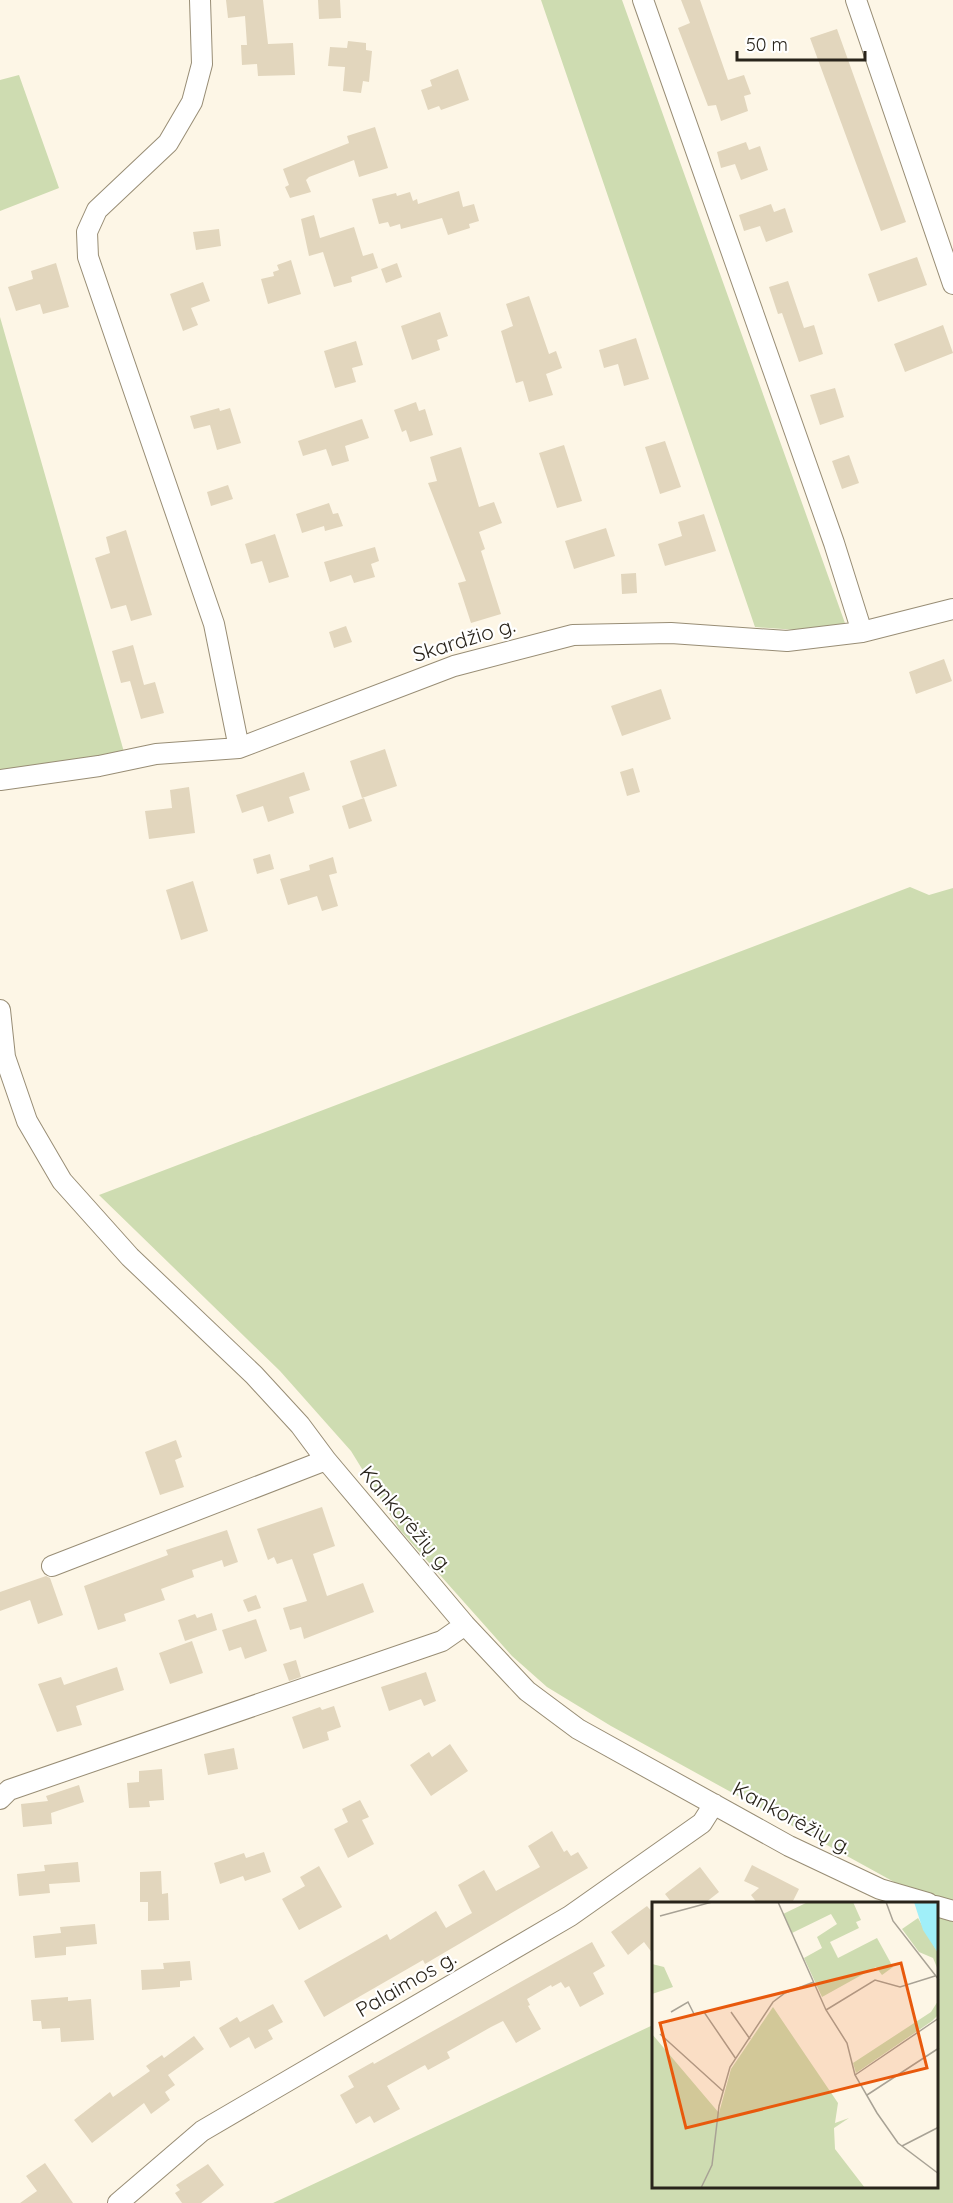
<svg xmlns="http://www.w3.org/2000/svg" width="953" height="2203" font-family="Quicksand,sans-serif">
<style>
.green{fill:#cedcb1}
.building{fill:#e2d6bd}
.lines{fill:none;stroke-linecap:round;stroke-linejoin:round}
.street-casing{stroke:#988d75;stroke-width:22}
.street{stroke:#fff;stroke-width:20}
.labels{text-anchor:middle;stroke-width:4.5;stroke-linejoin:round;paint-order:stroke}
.street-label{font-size:21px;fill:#29241b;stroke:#fff}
.inset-road{fill:none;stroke:#a8a295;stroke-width:1.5}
.view{fill:#e8590c;fill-opacity:0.15;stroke:#e8590c;stroke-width:3}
.inset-edge{fill:none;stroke:#29241b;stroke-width:3}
</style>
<rect width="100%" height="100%" fill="#fdf6e6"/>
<!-- green -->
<path class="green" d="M541 0H622L846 626 797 630 755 627Z
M19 75 59 188 0 211V80Z
M0 317 124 752 0 775Z
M910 887 929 895 953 888V2203H273L653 2025V2186H936V1903H888L896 1883 611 1726 547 1687 512 1656 399 1529 351 1451 280 1371 99 1195Z"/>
<!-- building -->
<path class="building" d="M226 0H263L268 44 293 43 295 75 258 76 257 64 242 65 241 45H247L245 16 228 18Z
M318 0H340L341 18 319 19Z
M681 0H700L728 80 744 75 751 94 744 96 748 111 721 121 716 105 708 106 678 28 690 23Z
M837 29 906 222 881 231 810 38Z
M348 41 366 43V50L372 51 369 82 363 81 361 93 343 91 345 67 328 66 330 47 347 48Z
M458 69 469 100 441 110 439 106 428 110 421 90 432 86 430 80Z
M375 127 388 168 359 177 354 160 309 177 306 180 311 192 290 198 285 187 289 185 283 169 349 143 347 136Z
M746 142 749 150 760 146 768 170 741 180 735 164 721 168 717 152Z
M459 191 463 207 474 204 479 221 469 224 470 228 448 235 442 218 401 229 400 224 390 227 388 222 379 224 372 199 396 193 397 196 410 192 413 201 417 199 418 204Z
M771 204 774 212 785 208 793 232 766 242 760 226 744 231 739 215Z
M314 215 320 238 354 227 363 256 373 253 378 268 351 277 352 282 334 287 323 252 309 256 301 219Z
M219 229 221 246 196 250 193 232Z
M917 257 927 285 878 302 868 274Z
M291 260 301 294 268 304 261 279 274 276 273 272 279 270 277 265Z
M56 263 69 307 43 314 40 304 16 311 8 287 33 279 31 271Z
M397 263 402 277 386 283 381 269Z
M788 281 804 328 814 325 823 354 799 362 782 313 778 314 769 287Z
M203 282 210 301 191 308 198 325 183 331 170 294Z
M529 296 549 354 556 351 562 368 546 374 553 395 529 402 523 381 516 383 501 331 513 326 506 304Z
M440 312 448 336 437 340 440 350 412 360 401 326Z
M943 325 953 353 905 372 894 344Z
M636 338 649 379 624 386 618 364 604 368 599 350Z
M356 341 363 365 352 368 356 382 335 388 324 351Z
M835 388 844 417 820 425 810 395Z
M416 402 419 411 425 409 433 435 410 442 406 430 402 432 394 410Z
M219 408 220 411 230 408 241 443 217 450 210 425 194 429 190 416Z
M362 419 369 438 345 446 349 461 332 466 326 449 303 456 298 441Z
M665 441 681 487 660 494 645 447Z
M564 445 582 501 557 508 539 453Z
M461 447 479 507 494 502 502 523 479 532 485 549 481 551 501 614 471 623 458 583 466 581 428 483 437 481 430 457Z
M849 455 859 483 842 489 832 461Z
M228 485 233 499 211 506 207 492Z
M329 503 333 514 338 513 343 526 325 531 324 526 302 533 296 514Z
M704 514 716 551 665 566 658 544 682 536 678 522Z
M606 528 615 556 574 569 565 541Z
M126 530 152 615 131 621 126 605 111 609 95 558 110 553 106 537Z
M275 534 289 577 269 583 262 561 251 564 245 544Z
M375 547 379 561 371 564 375 577 354 583 351 575 330 582 324 562Z
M636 573 637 593 622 594 621 574Z
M346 626 352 642 334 648 329 632Z
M133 645 144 685 155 682 164 713 141 719 130 681 121 683 112 651Z
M944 659 952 681 916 694 909 672Z
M661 689 671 719 622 736 611 706Z
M385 749 397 786 362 798 350 761Z
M633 768 640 792 627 796 620 772Z
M304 772 310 790 289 797 294 813 268 822 263 806 242 813 236 795Z
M189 787 195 833 149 839 145 811 172 808 170 790Z
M364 798 372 821 349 829 342 806Z
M270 854 274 869 257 874 253 859Z
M333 857 337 873 329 875 338 906 322 911 317 896 288 905 280 879 310 870 309 865Z
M193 881 208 931 181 940 166 890Z
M176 1440 182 1457 175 1460 184 1487 160 1495 145 1452Z
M322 1507 335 1546 313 1554 327 1596 363 1583 374 1612 304 1639 301 1627 290 1630 283 1608 307 1601 292 1559 277 1564 274 1557 268 1560 257 1529Z
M227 1530 238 1562 224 1567 222 1560 192 1570 194 1577 161 1589 165 1600 124 1614 126 1621 98 1630 84 1586 168 1555 166 1550Z
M46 1576 50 1578 63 1615 38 1624 30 1600 0 1611V1592Z
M256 1595 261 1608 248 1612 243 1600Z
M212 1613 217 1630 185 1641 178 1620 195 1614 197 1618Z
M256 1619 267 1651 245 1659 241 1647 229 1651 222 1630Z
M192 1641 203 1673 170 1684 159 1653Z
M296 1660 301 1677 289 1681 283 1664Z
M117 1667 124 1690 76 1706 82 1725 57 1732 38 1684 61 1677 64 1685Z
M426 1672 436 1701 424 1706 421 1699 389 1711 381 1687Z
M334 1706 341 1727 327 1732 329 1740 303 1749 292 1717 320 1707 322 1710Z
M450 1744 468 1771 431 1796 410 1765 429 1752 432 1757Z
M234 1748 238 1769 208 1775 204 1754Z
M162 1769 164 1800 149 1801 150 1807 129 1808 127 1783 139 1782V1771Z
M79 1785 84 1802 51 1813 52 1824 23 1827 21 1804 48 1801 46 1796Z
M360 1800 369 1817 362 1820 374 1844 348 1858 334 1829 348 1822 342 1809Z
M552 1831 564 1852 567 1850 571 1856 578 1852 588 1868 425 1964 423 1960 324 2017 304 1981 387 1934 390 1940 436 1911 446 1928 472 1913 458 1885 484 1870 496 1891 540 1867 528 1846Z
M264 1852 271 1872 245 1881 243 1876 220 1884 214 1863 244 1853 246 1858Z
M78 1862 80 1882 49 1884 50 1893 19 1896 17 1874 45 1871 44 1865Z
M752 1865 799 1889 792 1903H757L751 1895 759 1888 744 1881Z
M319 1866 342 1907 299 1930 282 1899 305 1886 300 1877Z
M700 1867 719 1892 705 1903H672L665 1894Z
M161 1871 162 1894 168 1893 169 1920 148 1921V1902H140V1872Z
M647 1906 653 1913V1954L644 1942 628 1955 611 1932Z
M95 1924 97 1944 66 1947V1955L35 1958 33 1936 61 1933 60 1927Z
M592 1942 605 1966 593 1973 604 1994 580 2007 569 1986 565 1988 561 1982 552 1987 551 1985 527 1999 530 2005 528 2006 541 2029 516 2043 503 2021 491 2027 447 2052 450 2058 428 2070 425 2065 387 2086 400 2109 374 2123 370 2116 356 2124 340 2095 354 2087 348 2076 373 2062 374 2064Z
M190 1961 192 1980 180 1981V1987L142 1990 141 1970 164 1969 163 1963Z
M68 1997V2001L91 1999 94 2040 61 2042 60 2028 42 2029 41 2021H33L31 2000Z
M273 2004 283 2022 268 2030 273 2039 255 2049 249 2037 230 2048 219 2028 237 2017 240 2022Z
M194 2036 204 2049 168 2075 175 2085 165 2092 170 2100 151 2114 144 2103 92 2143 74 2120 110 2092 113 2097 150 2071 146 2066 162 2055 164 2058Z
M45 2163 73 2203H20L37 2191 26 2176Z
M208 2164 224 2185 201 2203H182L175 2193 180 2190 176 2185Z"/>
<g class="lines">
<!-- street casing -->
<g class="street-casing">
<path id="street" d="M200 0 202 64 192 102 168 143 97 210 87 232 88 257 214 624 239 748
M643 0 834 543 862 632
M856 0 953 284
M0 780 99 766 156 754 239 748 454 666 573 635 671 633 787 641 862 632 953 609
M0 1010 5 1057 27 1121 62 1181 130 1257 254 1375 300 1425 326 1460 465 1625 527 1691 578 1729 789 1846 880 1889 928 1903
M52 1566 326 1460
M0 1799 9 1790 442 1641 465 1625
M936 1906 953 1911
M118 2203 202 2131 570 1916 702 1823 714 1804"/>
</g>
<!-- street -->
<use href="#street" class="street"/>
</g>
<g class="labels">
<!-- street labels -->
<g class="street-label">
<text transform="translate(464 640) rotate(-17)" y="7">Skardžio g.</text>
<text transform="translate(406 1519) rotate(50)" y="7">Kankorėžių g.</text>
<text transform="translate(792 1818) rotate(28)" y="7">Kankorėžių g.</text>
<text transform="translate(406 1984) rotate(-30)" y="7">Palaimos g.</text>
</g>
</g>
<!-- overview -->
<g transform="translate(652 1902)">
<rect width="286" height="286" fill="#fdf6e6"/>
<path d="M156 0H201L209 18 204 20 207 26 178 40 186 56 225 36 241 65 230 73 224 65 170 95 152 56 170 46 165 35 185 22 179 12 140 31 131 12ZM266 16 286 51V68L281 56 267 50 250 27ZM0 62 12 65 21 85 0 92ZM286 99V113L280 119 204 171 201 161 279 110ZM121 105 186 201 183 221 197 216 182 226 183 247 213 286H0V132L67 211 79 167Z" fill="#cedcb1"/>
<path d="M262 0H286V51L271 28Z" fill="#a0eff9"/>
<path class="inset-road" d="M126 0 174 108 195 141 203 173 225 211 246 241 287 272M234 0 241 19 287 78M8 14 60 0M174 108 223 78 248 85 283 74M19 110 36 100 42 112 52 110 84 157M79 110 98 137M8 132 71 189M203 173 287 116M215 193 287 146M250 244 287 225M49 286 60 263 67 204 78 165 121 100 133 91 162 80"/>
<path class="view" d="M249 61 275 166 34 226 8 121Z"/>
<rect width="286" height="286" class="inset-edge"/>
</g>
<!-- scale -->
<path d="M737 51v9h128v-9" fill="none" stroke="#29241b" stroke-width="3"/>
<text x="746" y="51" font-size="18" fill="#29241b" stroke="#ffffff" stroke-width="4.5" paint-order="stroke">50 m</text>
</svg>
